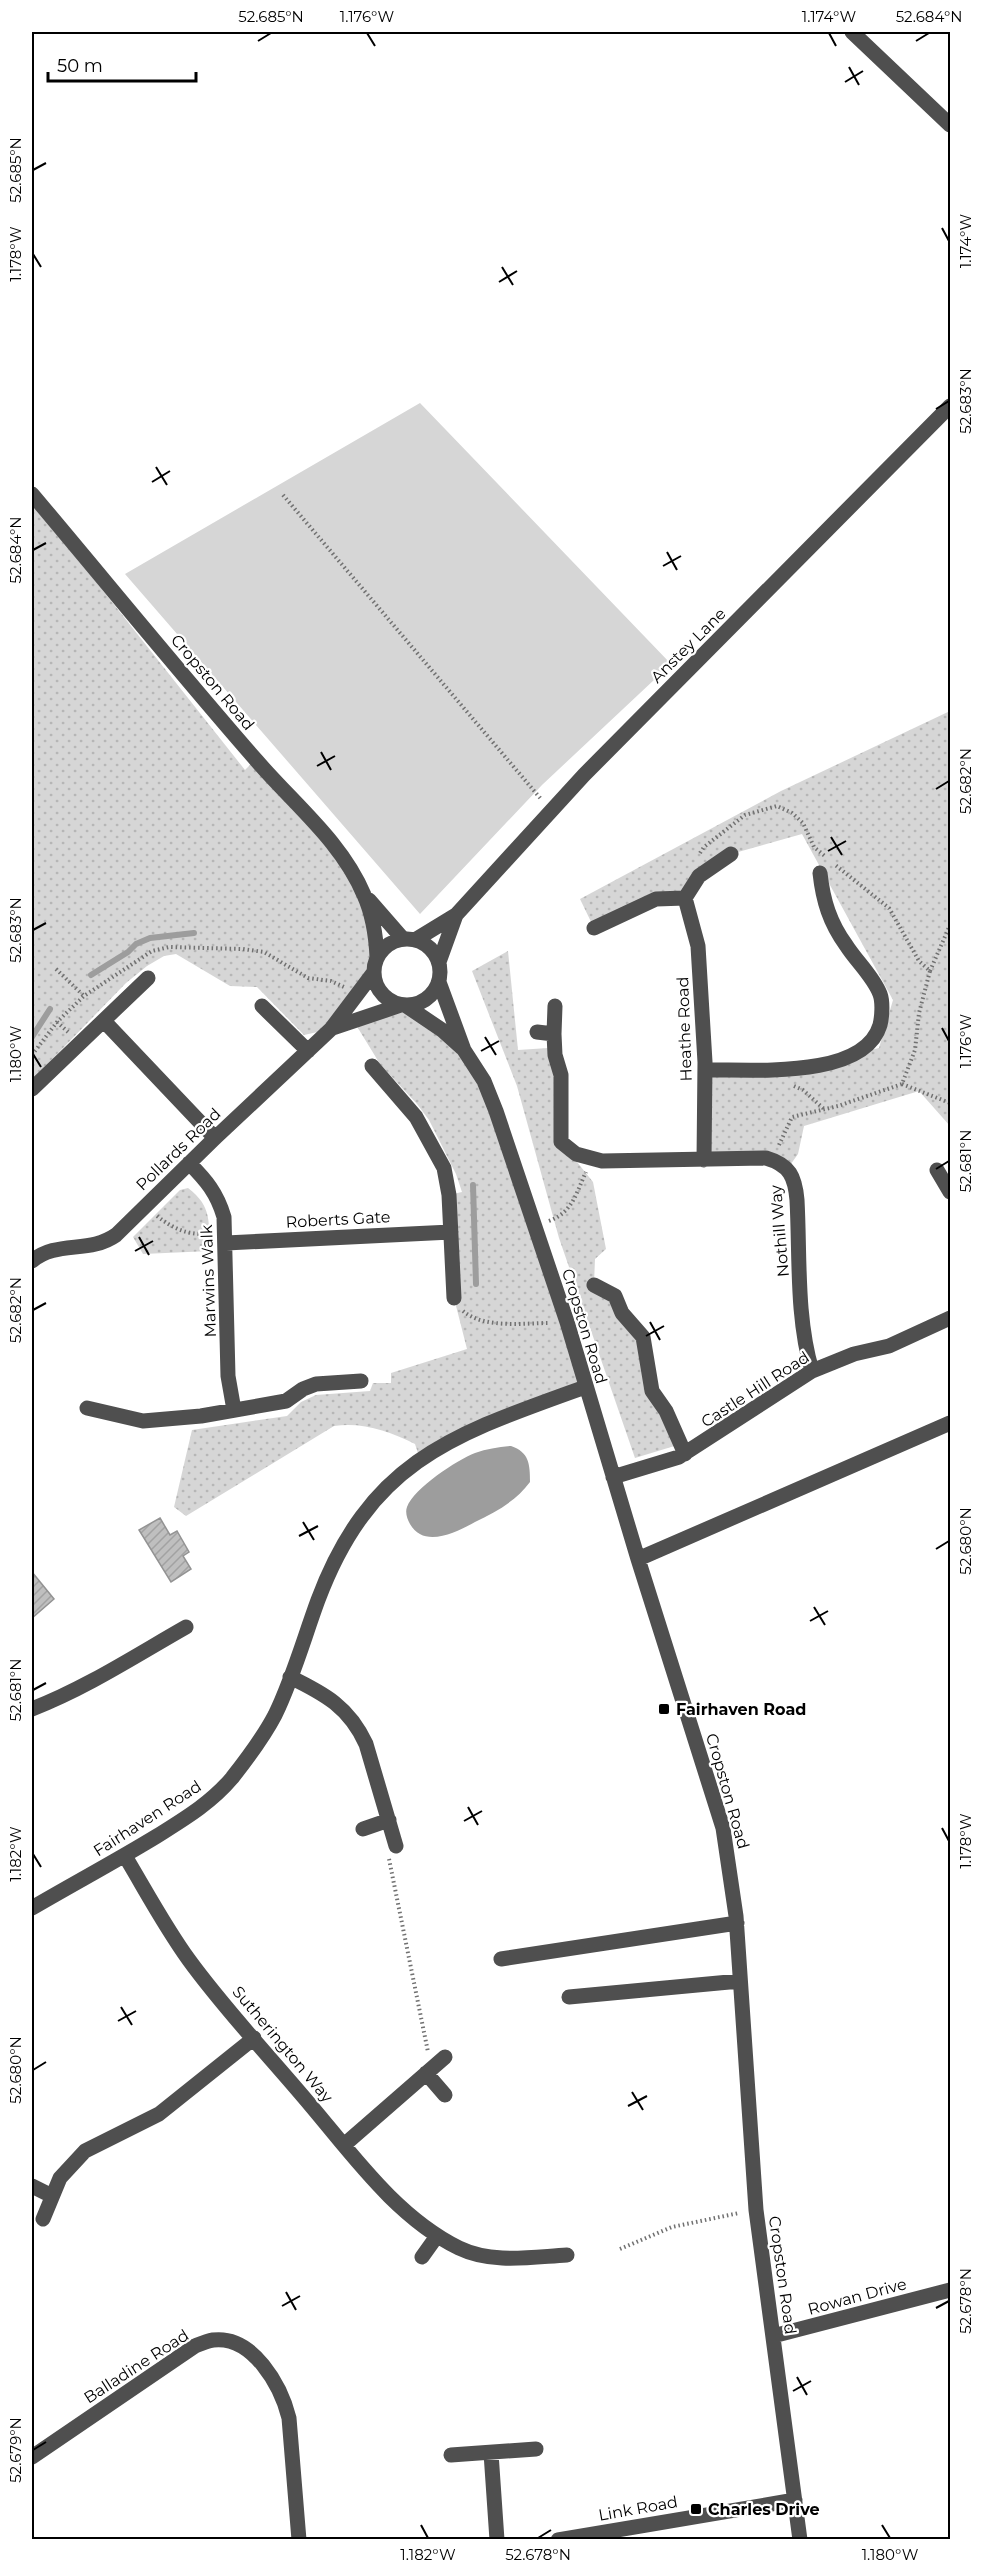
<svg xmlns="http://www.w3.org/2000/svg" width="982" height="2571" font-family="Montserrat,sans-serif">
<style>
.grass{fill:url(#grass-dots)}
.garden{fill:#d6d6d6}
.water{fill:#9d9d9d}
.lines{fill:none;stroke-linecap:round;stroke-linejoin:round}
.stream{stroke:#9d9d9d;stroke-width:6}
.building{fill:url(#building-hatch);stroke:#939393;stroke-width:1.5}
.path{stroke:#717171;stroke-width:4;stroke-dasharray:1.5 3;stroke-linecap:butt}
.minor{stroke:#4f4f4f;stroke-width:15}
.ticks{fill:none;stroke:#000;stroke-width:2}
.poi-dot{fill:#000;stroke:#fff;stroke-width:2}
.labels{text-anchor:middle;stroke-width:4.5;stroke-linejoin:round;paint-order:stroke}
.street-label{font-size:16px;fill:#000;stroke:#fff}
.poi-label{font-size:16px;font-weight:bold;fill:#000;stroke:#fff;text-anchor:start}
.neatline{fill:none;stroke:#000;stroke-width:2}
.ticks-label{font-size:15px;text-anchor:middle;fill:#000}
</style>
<defs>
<pattern id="grass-dots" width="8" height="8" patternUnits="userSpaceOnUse" patternTransform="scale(1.5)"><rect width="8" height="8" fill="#d6d6d6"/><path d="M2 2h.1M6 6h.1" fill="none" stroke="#b6b6b6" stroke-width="1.8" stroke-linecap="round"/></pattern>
<pattern id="building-hatch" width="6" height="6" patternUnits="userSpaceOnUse" patternTransform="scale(1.5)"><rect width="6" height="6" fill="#bfbfbf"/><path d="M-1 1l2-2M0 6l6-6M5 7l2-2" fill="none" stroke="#a2a2a2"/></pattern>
</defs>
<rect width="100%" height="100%" fill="#fff"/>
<!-- grass -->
<path class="grass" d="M32 501 245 770 253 762 351 872 377 957 374 968 331 1029 304 1035 257 987 230 986 176 954 164 956 147 966 126 983 32 1080Z
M950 711V1126L919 1091 804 1126 798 1154 788 1168 704 1154 711 1076 796 1068 879 1048 893 1000 802 834 731 854 685 898 656 899 594 928 580 899 781 791Z
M508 951 518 1050 548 1048 561 1075V1142L593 1182 606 1249 595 1259 594 1284 643 1337 652 1391 681 1444 635 1458 559 1238 517 1086 472 971Z
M401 1005 442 1030 484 1081 585 1387 420 1459 415 1444C389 1431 363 1422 334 1426L186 1516 174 1507 192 1430 287 1416 301 1402 316 1395 370 1391 373 1383H391V1373L467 1349 454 1298 449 1195 462 1192 456 1174 429 1120 417 1104 380 1064 353 1020Z
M188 1188C213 1207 208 1222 210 1251L143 1254 133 1237 180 1190Z"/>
<!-- garden -->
<path class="garden" d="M420 403 671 664 542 785 420 914 125 574Z"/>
<!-- water -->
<path class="water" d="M511 1446C529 1452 530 1464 530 1482 516 1501 496 1512 475 1522 457 1532 424 1549 410 1524 407 1519 405 1512 407 1507 414 1488 457 1460 475 1453 487 1449 498 1447 511 1446Z"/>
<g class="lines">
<!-- stream -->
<path class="stream" d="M91 975 128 952 136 944 150 938 194 933
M32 1037 50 1009
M473 1185 476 1284"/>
</g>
<!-- building -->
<path class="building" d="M160 1518 170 1535 177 1531 189 1552 183 1556 191 1569 171 1582 139 1530Z
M32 1572 54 1599 32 1618Z"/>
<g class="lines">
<!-- path -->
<path class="path" d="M283 495 541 799
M700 853 704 847 745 815 777 806 792 813 803 823 814 847 826 857
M56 969 84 996
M930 971 950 925
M57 1022 68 1032
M32 1055 57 1022 84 996 152 951 169 947 243 949 264 952 308 978 331 981 344 987
M902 1084 950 1103
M794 1086 803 1090 825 1110
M779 1145 792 1117 838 1106 902 1084 915 1050 919 1013 930 971 919 961 889 908 834 864
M157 1216C172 1228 187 1235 207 1234
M549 1221C573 1212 576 1193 586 1172
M463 1311C484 1329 524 1323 549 1323
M389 1859 428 2052
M620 2249 672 2227 739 2213"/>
<!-- minor -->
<path class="minor" d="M852 32 950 125
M32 494C107 583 180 673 257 761 294 804 342 842 364 895 373 915 376 936 377 957
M685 898 698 946 705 1062 704 1160
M369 900 403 939
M594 928 656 899 685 898 699 876 731 854
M374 972a33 33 0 1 1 66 0a33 33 0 1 1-66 0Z
M415 940 456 915 584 775 950 406
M439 962 456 915
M439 982 464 1050 484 1081 496 1111 567 1322 638 1559 723 1828 736 1916 756 2210 800 2540
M405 1005 442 1030 462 1048
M262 1006 308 1051
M555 1006 554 1034 555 1055 561 1075V1142L576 1154 602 1161 766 1158C790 1165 795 1177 797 1200 800 1256 796 1317 812 1371
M104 1021 215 1138
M333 1028 401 1005
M537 1032 554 1034
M372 1066 416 1117 444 1168 449 1195 454 1298
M705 1070C750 1069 864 1080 880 1025 882 1017 883 1002 880 994 873 976 856 961 846 945 830 923 823 901 820 873
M32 1089 148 978
M189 1163C206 1180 217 1193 224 1217L228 1376 234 1410
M937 1170 950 1192
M226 1243 451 1232
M32 1261C57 1240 89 1254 116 1235L215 1138 331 1029 374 972
M594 1285 615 1296 622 1313 643 1337 652 1391 666 1411 685 1454
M87 1408 143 1421 201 1416 286 1401 303 1389 316 1384 361 1381
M613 1477 679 1457 812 1371 854 1354 889 1346 950 1318
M638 1559 950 1423
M290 1677C325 1694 349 1707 366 1744L396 1846
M32 1709C86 1688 135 1656 186 1627
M363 1829 389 1820
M125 1856C146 1891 165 1927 189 1960 226 2011 272 2059 312 2107 355 2158 398 2218 459 2248 492 2264 531 2257 567 2255
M32 1908C73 1884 116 1861 157 1836 184 1819 211 1803 232 1778 247 1759 264 1736 275 1715 293 1678 304 1638 318 1600 371 1459 455 1434 585 1387
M501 1959 737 1923
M569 1997 740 1981
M426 2073 445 2095
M344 2145 445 2057
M32 2186 52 2196
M43 2219 60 2178 85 2151 159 2114 254 2038
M422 2257 437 2236
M773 2336 950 2290
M491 2453 497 2540
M451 2455 536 2449
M32 2457 195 2346C200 2344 207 2341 213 2340 253 2335 281 2386 289 2418L299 2540
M558 2540 795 2500"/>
</g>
<!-- ticks -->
<path class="ticks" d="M367 33 375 46M829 33 836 46M258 41 271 33M916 41 929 33M849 67 859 85M845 82 863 71M33 170 46 163M942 228 949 241M33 254 41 267M502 267 513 285M499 282 517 271M936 409 949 401M156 467 167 485M152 482 170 471M33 550 46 543M667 552 677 570M663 566 681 556M321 752 331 770M317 766 335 756M936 789 949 781M831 837 842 855M828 851 846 841M33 930 46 923M942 1028 949 1041M485 1037 496 1055M481 1051 499 1041M33 1054 41 1067M936 1169 949 1161M139 1237 149 1255M135 1251 153 1241M33 1310 46 1303M650 1322 660 1340M646 1336 664 1326M303 1522 314 1540M299 1536 318 1526M936 1549 949 1541M814 1607 825 1625M810 1621 828 1611M33 1690 46 1683M468 1807 478 1825M464 1821 482 1811M942 1828 949 1841M33 1854 41 1867M121 2007 132 2025M118 2021 136 2011M33 2070 46 2062M632 2092 643 2110M628 2106 647 2096M286 2292 296 2310M282 2306 300 2296M936 2308 949 2301M797 2377 807 2395M793 2391 811 2381M33 2450 46 2442M421 2525 428 2538M882 2525 890 2538M538 2538 551 2530"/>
<!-- markers -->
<g class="poi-dot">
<rect x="658" y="1703" width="12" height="12" rx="3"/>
<rect x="690" y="2503" width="12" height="12" rx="3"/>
</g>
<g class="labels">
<!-- street labels -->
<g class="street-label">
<text transform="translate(688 645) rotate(-45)" y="6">Anstey Lane</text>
<text transform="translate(213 682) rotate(50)" y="6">Cropston Road</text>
<text transform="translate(684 1029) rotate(-92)" y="6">Heathe Road</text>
<text transform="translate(178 1149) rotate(-44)" y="6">Pollards Road</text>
<text transform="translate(338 1219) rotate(-3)" y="6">Roberts Gate</text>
<text transform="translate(779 1231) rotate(-95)" y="6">Nothill Way</text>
<text transform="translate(208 1281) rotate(-92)" y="6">Marwins Walk</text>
<text transform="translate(585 1326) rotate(73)" y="6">Cropston Road</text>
<text transform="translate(755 1389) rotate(-33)" y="6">Castle Hill Road</text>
<text transform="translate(728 1791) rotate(74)" y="6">Cropston Road</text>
<text transform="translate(147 1818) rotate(-33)" y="6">Fairhaven Road</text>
<text transform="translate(283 2044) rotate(50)" y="6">Sutherington Way</text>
<text transform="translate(783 2275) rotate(82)" y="6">Cropston Road</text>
<text transform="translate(857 2296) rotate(-15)" y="6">Rowan Drive</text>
<text transform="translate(136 2366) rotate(-33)" y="6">Balladine Road</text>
<text transform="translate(638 2508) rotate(-10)" y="6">Link Road</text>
</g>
<!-- poi labels -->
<g class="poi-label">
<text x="676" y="1715">Fairhaven Road</text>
<text x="708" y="2515">Charles Drive</text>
</g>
</g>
<!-- border -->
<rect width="982" height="2571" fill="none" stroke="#ffffff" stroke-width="66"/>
<!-- scale -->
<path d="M48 72v9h148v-9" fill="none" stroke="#000000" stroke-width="3"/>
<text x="57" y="72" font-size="18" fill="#000000" stroke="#ffffff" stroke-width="4.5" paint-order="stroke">50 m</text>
<rect x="33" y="33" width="916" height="2505" class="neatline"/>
<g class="ticks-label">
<text x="271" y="22">52.685°N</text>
<text x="367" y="22">1.176°W</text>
<text x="829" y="22">1.174°W</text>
<text x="929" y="22">52.684°N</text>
<text transform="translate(16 170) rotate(-90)" y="5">52.685°N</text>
<text transform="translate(966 241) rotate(-90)" y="5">1.174°W</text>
<text transform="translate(16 254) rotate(-90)" y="5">1.178°W</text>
<text transform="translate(966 401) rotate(-90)" y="5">52.683°N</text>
<text transform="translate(16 550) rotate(-90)" y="5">52.684°N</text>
<text transform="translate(966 781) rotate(-90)" y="5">52.682°N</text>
<text transform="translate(16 930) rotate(-90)" y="5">52.683°N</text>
<text transform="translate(966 1041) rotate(-90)" y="5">1.176°W</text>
<text transform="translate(16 1054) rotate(-90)" y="5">1.180°W</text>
<text transform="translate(966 1161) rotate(-90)" y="5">52.681°N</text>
<text transform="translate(16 1310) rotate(-90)" y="5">52.682°N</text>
<text transform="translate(966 1541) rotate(-90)" y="5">52.680°N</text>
<text transform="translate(16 1690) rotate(-90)" y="5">52.681°N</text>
<text transform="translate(966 1841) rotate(-90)" y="5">1.178°W</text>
<text transform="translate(16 1854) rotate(-90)" y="5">1.182°W</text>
<text transform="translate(16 2070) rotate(-90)" y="5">52.680°N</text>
<text transform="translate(966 2301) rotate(-90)" y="5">52.678°N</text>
<text transform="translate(16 2450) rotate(-90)" y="5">52.679°N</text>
<text x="428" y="2560">1.182°W</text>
<text x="538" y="2560">52.678°N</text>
<text x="890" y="2560">1.180°W</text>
</g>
</svg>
